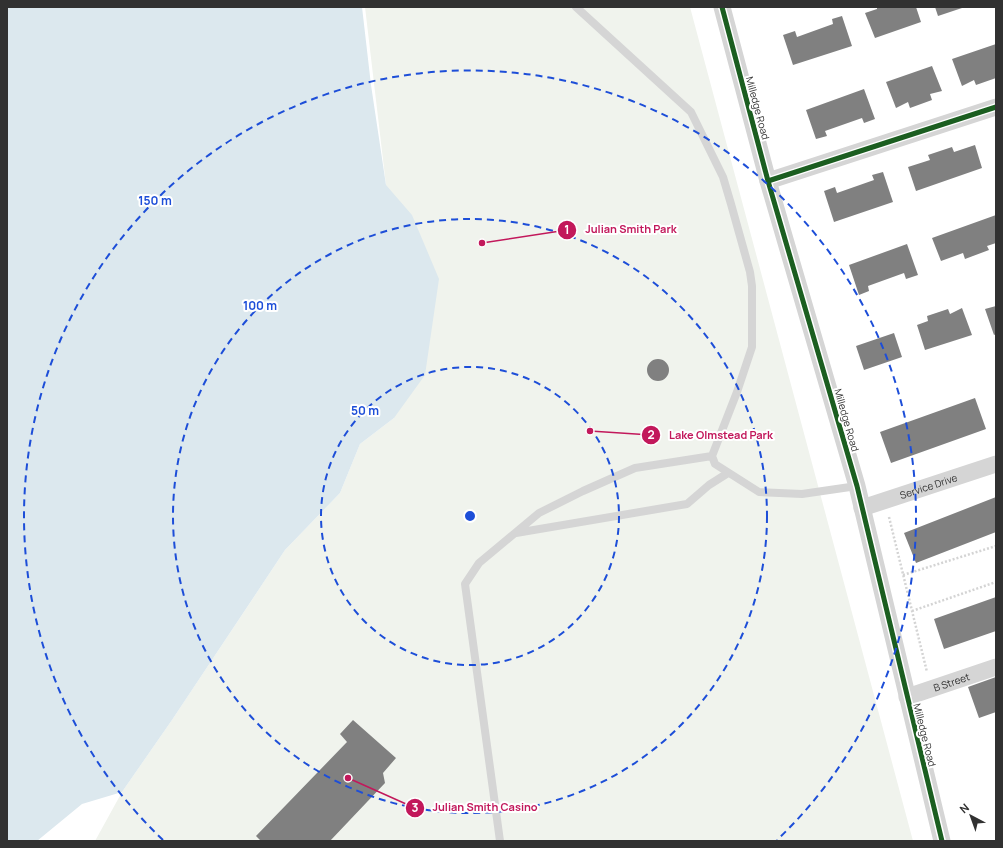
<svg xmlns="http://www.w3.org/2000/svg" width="1003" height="848" font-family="Manrope,sans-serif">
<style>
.green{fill:#f0f3ed}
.water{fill:#dce8ee}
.building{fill:#808080}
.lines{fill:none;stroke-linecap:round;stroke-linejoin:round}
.path{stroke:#d4d4d4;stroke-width:2.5;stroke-dasharray:2 2;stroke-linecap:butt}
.lane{stroke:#d5d5d5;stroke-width:8}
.street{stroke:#d5d5d5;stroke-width:17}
.cycleway-casing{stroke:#fff;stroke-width:8}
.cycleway{stroke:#1b5e20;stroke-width:5}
.ring{fill:none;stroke:#1d4ed8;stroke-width:2;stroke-dasharray:7 5}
.labels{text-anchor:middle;stroke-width:4;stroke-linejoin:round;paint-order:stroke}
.street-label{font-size:10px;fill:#313131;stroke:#fff}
.centre{fill:#1d4ed8;stroke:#fff;stroke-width:2}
.ring-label{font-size:12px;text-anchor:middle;font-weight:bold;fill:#1d4ed8;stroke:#fff;stroke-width:4;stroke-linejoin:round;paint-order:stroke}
.leader{fill:none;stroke:#c2185b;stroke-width:1.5}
.callout-dot{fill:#c2185b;stroke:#fff;stroke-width:1.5}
.mark-label{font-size:12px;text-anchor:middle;font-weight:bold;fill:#fff}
.callout-label{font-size:11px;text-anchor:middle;font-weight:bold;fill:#c2185b;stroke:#fff;stroke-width:4;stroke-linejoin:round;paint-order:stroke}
</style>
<rect width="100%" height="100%" fill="#fff"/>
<!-- green -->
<path class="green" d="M365 7H690L913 841H95L122 792 172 720 285 550 340 493 360 444 394 418 386 185Z"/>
<!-- water -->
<path class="water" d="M7 7H362L371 85 386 185 412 215 439 279 425 375 394 418 360 444 340 493 285 550 172 720 122 792 82 804 37 841H7Z"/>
<!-- building -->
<path class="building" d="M877 7H916L921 22 875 38 865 13 877 9Z
M935 7H965L938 16Z
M842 16 852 46 793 65 783 35 795 31 797 37 833 24 832 19Z
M996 44V78L976 85 974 80 962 86 952 59Z
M932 66 942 91 930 94 932 100 910 108 908 102 896 108 886 82Z
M864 89 875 119 864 123 862 118 825 131 827 136 816 139 806 110Z
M975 145 982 168 916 191 908 167 930 160 928 155 952 147 954 152Z
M883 172 893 202 834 222 824 191 835 187 837 193 874 180 872 175Z
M996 215V243L987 246 989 250 965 259 963 253 941 261 932 238Z
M907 244 918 275 906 279 904 273 868 286 869 291 859 295 849 265Z
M996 306V334L994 335 985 309Z
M962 308 972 335 925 350 917 325 928 321 927 316 948 309 950 314Z
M894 333 902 357 864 370 856 346Z
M647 370a11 11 0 1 1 22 0a11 11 0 1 1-22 0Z
M975 398 986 429 891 463 880 432Z
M996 497V532L916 563 904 533Z
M996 597V631L944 649 934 619Z
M996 677V712L979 718 968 687Z
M353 720 396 758 383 773 385 783 330 841H261L256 836 347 742 340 734Z"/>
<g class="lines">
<!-- path -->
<path class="path" d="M889 517 927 672
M903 575 996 546
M912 611 996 582"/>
<!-- lane -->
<path class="lane" d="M576 7 691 112 723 177 731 204 750 272 752 286V347L737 392 712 456 715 464 759 492 802 494 857 486
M516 533 687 504 709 485 728 473
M500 841 465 584 479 563 539 513 583 491 635 468 712 456"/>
<!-- street -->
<g class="street">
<path d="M722 7 768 181 857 486 942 841"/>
<path d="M768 181 996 107"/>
<path id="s1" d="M862 508 996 464"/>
<path id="s2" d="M907 697 996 667"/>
</g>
<!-- cycleway casing -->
<g class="cycleway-casing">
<path id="cycleway" d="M722 7 768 181 857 486 942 841
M768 181 996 107"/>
</g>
<!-- cycleway -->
<use href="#cycleway" class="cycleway"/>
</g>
<!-- distance rings -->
<g class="ring">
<circle cx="470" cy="516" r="149"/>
<circle cx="470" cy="516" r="297"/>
<path d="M163 840A446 446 0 1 1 777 840"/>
</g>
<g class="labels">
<!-- street labels -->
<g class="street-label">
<text transform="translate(758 108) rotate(75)" y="4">Milledge Road</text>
<text transform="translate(847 420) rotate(74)" y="4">Milledge Road</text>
<text dy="4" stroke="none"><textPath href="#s1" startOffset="70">Service Drive</textPath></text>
<text dy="4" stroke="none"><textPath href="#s2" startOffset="47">B Street</textPath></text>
<text transform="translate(925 735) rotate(76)" y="4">Milledge Road</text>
</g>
</g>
<circle cx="470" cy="516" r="6" class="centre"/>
<g class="ring-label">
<text x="155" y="205">150 m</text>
<text x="260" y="310">100 m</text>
<text x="365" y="415">50 m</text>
</g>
<!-- callouts -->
<path class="leader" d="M482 243L567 230M590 431L651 435M348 778L415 808"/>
<g class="callout-dot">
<circle cx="482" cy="243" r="4"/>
<circle cx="590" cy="431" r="4"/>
<circle cx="348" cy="778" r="4"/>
<circle cx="567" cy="230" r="10"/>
<circle cx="651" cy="435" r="10"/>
<circle cx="415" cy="808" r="10"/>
</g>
<g class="mark-label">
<text x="567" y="234">1</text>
<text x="651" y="439">2</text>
<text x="415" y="812">3</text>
</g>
<g class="callout-label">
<text x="631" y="233">Julian Smith Park</text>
<text x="721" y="439">Lake Olmstead Park</text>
<text x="485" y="811">Julian Smith Casino</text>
</g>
<!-- border -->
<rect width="1003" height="848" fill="none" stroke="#313131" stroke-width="16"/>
<!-- north arrow -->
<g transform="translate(971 816) rotate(319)" stroke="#ffffff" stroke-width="3" paint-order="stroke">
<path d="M0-3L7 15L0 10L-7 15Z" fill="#313131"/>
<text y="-6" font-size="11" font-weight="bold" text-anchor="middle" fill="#313131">N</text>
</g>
</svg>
